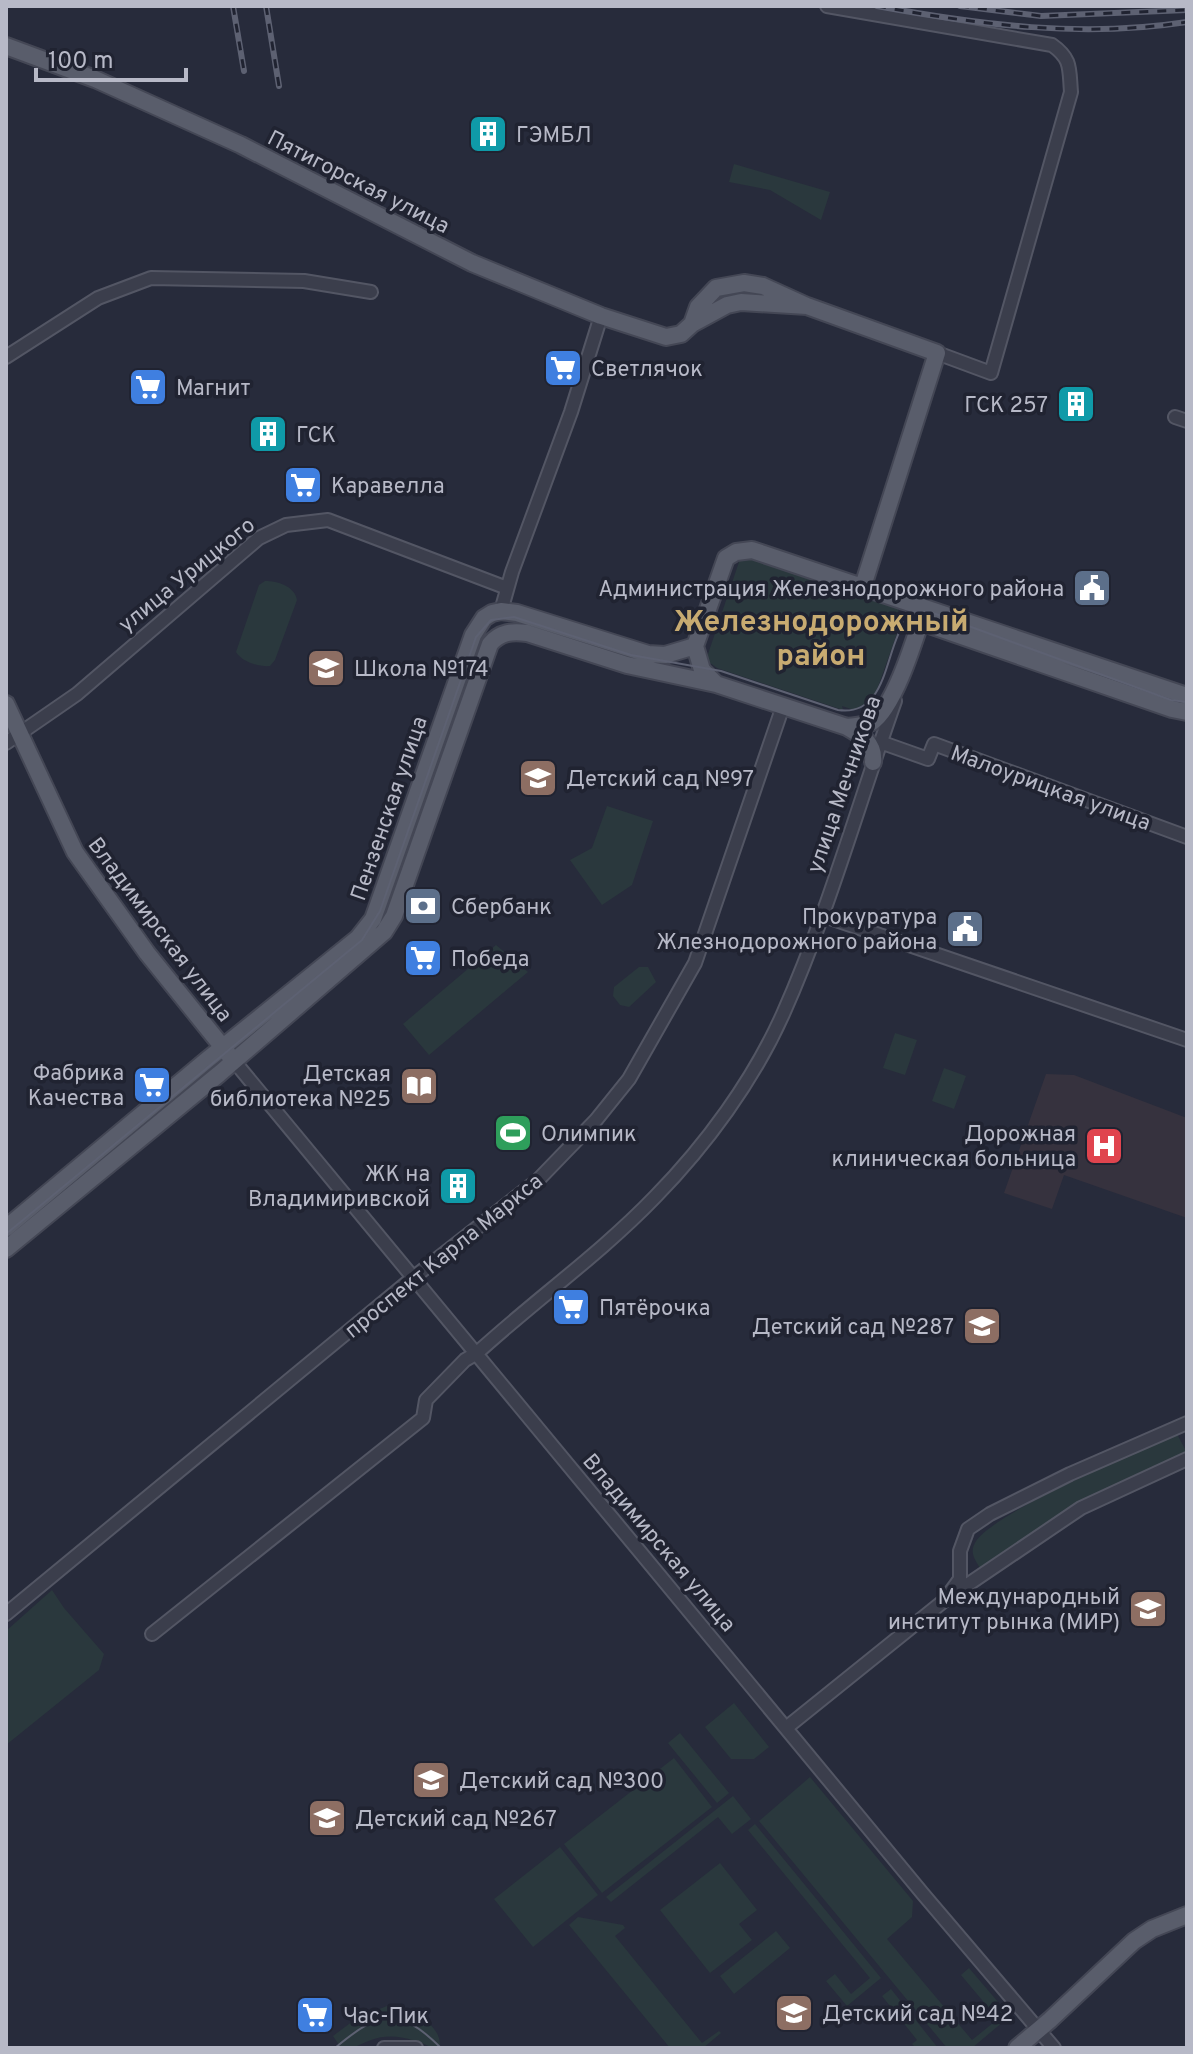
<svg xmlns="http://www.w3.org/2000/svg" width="1193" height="2054" font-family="Overpass,sans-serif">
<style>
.medical{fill:#36323e}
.green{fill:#2a383d}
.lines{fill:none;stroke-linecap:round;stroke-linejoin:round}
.minor-casing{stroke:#535664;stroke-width:16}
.major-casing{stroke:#444755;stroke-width:20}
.minor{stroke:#3b3e4c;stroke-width:12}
.major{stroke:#595d6b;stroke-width:16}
.tram{stroke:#5d6172;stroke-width:2}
.rail-casing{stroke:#5d6172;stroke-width:6}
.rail{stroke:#202331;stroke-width:3;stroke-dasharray:9;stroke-linecap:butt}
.labels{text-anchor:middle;stroke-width:7;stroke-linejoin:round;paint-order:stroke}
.poi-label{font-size:22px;fill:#b7b9c7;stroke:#202331;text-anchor:start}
.street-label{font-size:22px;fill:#b7b9c7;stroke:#202331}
.district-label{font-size:30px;font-weight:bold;fill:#c8ab71;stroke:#202331}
</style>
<rect width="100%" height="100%" fill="#272b3b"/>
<!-- medical -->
<path class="medical" d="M1046 1074 1074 1075 1187 1118V1218L1064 1175 1052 1209 1004 1193Z"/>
<!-- green -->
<path class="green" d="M734 164 830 192 821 220 770 190 729 182Z
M750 556 897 605 901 622 878 687 871 700 854 710 842 706 843 710 717 668 706 660 740 559Z
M265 581C277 581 295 586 297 600L275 660 270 666C259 667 242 662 236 652L259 585Z
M607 806 653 821 632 885 602 905 570 860 592 848Z
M496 945 528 972 429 1055 403 1024Z
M639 967H648L656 982 629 1007 620 1005 613 996 614 987Z
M895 1033 917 1040 905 1075 883 1068Z
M944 1068 966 1076 954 1109 932 1101Z
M1177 1434 1187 1453 1071 1507 983 1569 980 1568C976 1561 970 1554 974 1545 985 1515 1141 1451 1177 1434Z
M52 1590 64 1608 104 1654 99 1670 6 1745V1631Z
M734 1703 769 1747 754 1759H731L705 1727Z
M680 1733 729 1793 717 1803 668 1743Z
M674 1758 712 1807 602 1893 564 1844Z
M810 1777 913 1901 912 1917 887 1939 972 2040 998 2019 961 1975 969 1968 1010 2016 972 2048H947L759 1821Z
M733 1796 751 1819 732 1834 718 1817 611 1902 606 1897Z
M755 1824 881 1978 847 2006 826 1981 835 1974 851 1994 870 1978 748 1830Z
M560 1847 598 1895 533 1947 494 1899Z
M720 1863 757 1910 739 1924 752 1940 710 1973 660 1910Z
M578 1917 623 1925 625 1928 615 1936 702 2043 719 2031 721 2033 703 2048H670L569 1925Z
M776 1931 790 1948 734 1994 720 1976Z
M891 1989 938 2048H916L912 2044 917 2040 882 1996Z
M387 2006C407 2008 440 2022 440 2045L433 2048C414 2039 392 2032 371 2040 358 2045 357 2048 341 2048L333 2036 357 2018Z"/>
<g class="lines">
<!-- minor casing -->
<g class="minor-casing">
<path id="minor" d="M827 6 1052 45C1072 59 1069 69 1071 92L991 373 937 353
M6 357 98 298 151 278 304 281 371 292
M1175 417 1187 421
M501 611 512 572 571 412 601 316
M880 742 928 759 934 744 1187 837
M6 743 77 694 259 538 286 525 328 520 507 588
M821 915 1187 1040
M234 1061 923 1894 1054 2048
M949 1594 960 1579V1551L968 1529 990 1514 1070 1474 1187 1423
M6 1614 414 1277 538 1180 596 1120 629 1079 695 963 783 706
M152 1634 423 1418 426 1400 465 1360 477 1353C535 1300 600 1254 655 1197 706 1145 753 1081 783 1014 828 913 858 805 895 701
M786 1728 945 1600 1081 1508 1187 1459
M384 2048H416"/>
</g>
<!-- major casing -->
<g class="major-casing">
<path id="major" d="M6 46 95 79 241 145 472 263 601 316 666 337 681 334 692 324 727 305 741 302 807 306
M692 324 698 307 716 288 744 283 763 286 807 306 937 353 863 586
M921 622 1172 709 1187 712
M716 684 702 670 695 646 726 558 736 552 752 550 1187 696
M6 704 75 852 147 953 229 1055
M847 727C861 735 875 743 873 762
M6 1228 207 1060 358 938 373 919 378 905 473 635 484 618 492 613 501 611 517 613 648 654 665 655 695 646
M6 1249 219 1074 384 932 394 916 490 644C500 632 512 631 527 633L627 665 716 684 847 727C855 726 864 726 872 722 895 707 916 635 925 608
M1017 2048 1050 2020 1134 1941 1152 1929 1187 1915"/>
</g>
<!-- minor -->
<use href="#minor" class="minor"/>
<!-- major -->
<use href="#major" class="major"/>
<!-- tram -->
<path class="tram" d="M6 1234 362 940 380 911 476 637 491 620 514 617 631 655 721 671 838 710C888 717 884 652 905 621L915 614 933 613 1171 700 1187 702
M335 2048C379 2011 399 2006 441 2048"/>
<!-- rail casing -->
<g class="rail-casing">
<path id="rail" d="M233 6 244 71
M266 6 279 86
M877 6C980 25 1083 38 1187 22
M960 6 1041 16 1187 10"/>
</g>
<!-- rail -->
<use href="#rail" class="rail"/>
</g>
<!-- icons -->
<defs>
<g id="building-square" transform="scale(2)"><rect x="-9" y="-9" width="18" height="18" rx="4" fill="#0f9aa8" stroke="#202331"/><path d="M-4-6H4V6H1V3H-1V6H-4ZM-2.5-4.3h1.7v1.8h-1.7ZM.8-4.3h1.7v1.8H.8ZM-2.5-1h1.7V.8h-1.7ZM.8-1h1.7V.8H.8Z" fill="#fff"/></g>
<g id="supermarket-square" transform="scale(2)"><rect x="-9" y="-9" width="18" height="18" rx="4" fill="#3f7fe0" stroke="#202331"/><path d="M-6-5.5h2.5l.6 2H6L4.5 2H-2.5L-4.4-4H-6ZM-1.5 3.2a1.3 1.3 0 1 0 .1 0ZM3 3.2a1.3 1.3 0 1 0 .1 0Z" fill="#fff"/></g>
<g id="civic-square" transform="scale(2)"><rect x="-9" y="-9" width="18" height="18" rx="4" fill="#5c6f8a" stroke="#202331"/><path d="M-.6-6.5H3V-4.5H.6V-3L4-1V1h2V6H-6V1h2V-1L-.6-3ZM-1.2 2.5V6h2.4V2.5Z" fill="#fff"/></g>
<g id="school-square" transform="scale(2)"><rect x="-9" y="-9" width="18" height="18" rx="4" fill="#8d6e63" stroke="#202331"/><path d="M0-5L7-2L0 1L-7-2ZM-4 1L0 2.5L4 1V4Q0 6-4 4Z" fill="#fff"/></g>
<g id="bank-square" transform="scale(2)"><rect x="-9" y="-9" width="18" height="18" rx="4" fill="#5c6f8a" stroke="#202331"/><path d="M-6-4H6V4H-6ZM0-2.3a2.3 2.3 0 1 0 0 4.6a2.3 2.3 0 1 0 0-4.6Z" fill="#fff"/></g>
<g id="library-square" transform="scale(2)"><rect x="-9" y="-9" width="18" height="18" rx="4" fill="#8d6e63" stroke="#202331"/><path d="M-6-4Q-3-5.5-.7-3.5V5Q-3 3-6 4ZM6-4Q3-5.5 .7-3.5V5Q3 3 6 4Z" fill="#fff"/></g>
<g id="stadium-square" transform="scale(2)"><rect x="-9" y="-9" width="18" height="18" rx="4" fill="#2e9e5b" stroke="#202331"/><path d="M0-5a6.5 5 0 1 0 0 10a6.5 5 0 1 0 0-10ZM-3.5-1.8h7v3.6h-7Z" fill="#fff"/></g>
<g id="hospital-square" transform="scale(2)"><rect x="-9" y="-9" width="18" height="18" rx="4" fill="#e0444e" stroke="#202331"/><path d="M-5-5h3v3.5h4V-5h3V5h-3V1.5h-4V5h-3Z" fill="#fff"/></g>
<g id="university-square" transform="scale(2)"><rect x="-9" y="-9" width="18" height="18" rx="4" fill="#8d6e63" stroke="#202331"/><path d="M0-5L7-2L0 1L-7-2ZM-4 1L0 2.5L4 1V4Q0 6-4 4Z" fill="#fff"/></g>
</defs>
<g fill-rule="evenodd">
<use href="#building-square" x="488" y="134"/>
<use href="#supermarket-square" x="563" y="368"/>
<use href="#supermarket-square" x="148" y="387"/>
<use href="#building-square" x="1076" y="404"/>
<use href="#building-square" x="268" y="434"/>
<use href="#supermarket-square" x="303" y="485"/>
<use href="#civic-square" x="1092" y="588"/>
<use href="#school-square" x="326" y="668"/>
<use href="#school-square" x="538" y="778"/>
<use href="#bank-square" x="423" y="906"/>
<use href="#civic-square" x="965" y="929"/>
<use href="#supermarket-square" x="423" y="958"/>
<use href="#supermarket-square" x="152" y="1085"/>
<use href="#library-square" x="419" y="1086"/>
<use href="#stadium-square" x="513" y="1133"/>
<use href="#hospital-square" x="1104" y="1146"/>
<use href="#building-square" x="458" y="1186"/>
<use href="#supermarket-square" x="571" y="1307"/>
<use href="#school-square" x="982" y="1326"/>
<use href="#university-square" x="1148" y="1609"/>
<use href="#school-square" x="431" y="1780"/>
<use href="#school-square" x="327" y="1818"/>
<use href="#school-square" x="794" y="2013"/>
<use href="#supermarket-square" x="315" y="2015"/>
</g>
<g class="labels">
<!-- poi labels -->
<g class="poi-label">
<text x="516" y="142">ГЭМБЛ</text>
<text x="591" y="376">Светлячок</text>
<text x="176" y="395">Магнит</text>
<text x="1048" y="412" text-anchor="end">ГСК 257</text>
<text x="296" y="442">ГСК</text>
<text x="331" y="493">Каравелла</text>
<text x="1064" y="596" text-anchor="end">Администрация Железнодорожного района</text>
<text x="354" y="676">Школа №174</text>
<text x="566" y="786">Детский сад №97</text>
<text x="451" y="914">Сбербанк</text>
<text x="937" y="924" text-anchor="end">Прокуратура<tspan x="937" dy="25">Жлезнодорожного района</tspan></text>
<text x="451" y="966">Победа</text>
<text x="124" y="1080" text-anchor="end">Фабрика<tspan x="124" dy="25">Качества</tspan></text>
<text x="391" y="1081" text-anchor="end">Детская<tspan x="391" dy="25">библиотека №25</tspan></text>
<text x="541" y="1141">Олимпик</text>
<text x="1076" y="1141" text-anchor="end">Дорожная<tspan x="1076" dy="25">клиническая больница</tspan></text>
<text x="430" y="1181" text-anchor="end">ЖК на<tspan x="430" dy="25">Владимиривской</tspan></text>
<text x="599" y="1315">Пятёрочка</text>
<text x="954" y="1334" text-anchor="end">Детский сад №287</text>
<text x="1120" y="1604" text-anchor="end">Международный<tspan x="1120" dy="25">институт рынка (МИР)</tspan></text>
<text x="459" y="1788">Детский сад №300</text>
<text x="355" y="1826">Детский сад №267</text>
<text x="822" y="2021">Детский сад №42</text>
<text x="343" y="2023">Час-Пик</text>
</g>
<!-- street labels -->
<g class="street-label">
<text transform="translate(359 181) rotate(27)" y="8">Пятигорская улица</text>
<text transform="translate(186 574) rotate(-39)" y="8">улица Урицкого</text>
<text transform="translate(843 784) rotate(-71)" y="8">улица Мечникова</text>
<text transform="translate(1051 787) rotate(20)" y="8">Малоурицкая улица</text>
<text transform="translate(388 808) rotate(-71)" y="8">Пензенская улица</text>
<text transform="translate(161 929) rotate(53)" y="8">Владимирская улица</text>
<text transform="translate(443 1255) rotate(-39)" y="8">проспект Карла Маркса</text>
<text transform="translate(660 1542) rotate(50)" y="8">Владимирская улица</text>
</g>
<!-- district labels -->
<g class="district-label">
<text x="821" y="631">Железнодорожный<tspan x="821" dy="34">район</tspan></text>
</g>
</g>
<!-- border -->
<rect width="1193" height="2054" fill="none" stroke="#b7b9c7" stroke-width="16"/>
<!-- scale -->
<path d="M36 68v12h150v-12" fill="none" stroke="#b7b9c7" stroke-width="4"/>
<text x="48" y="68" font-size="24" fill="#b7b9c7" stroke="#202331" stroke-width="6" paint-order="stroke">100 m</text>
</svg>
